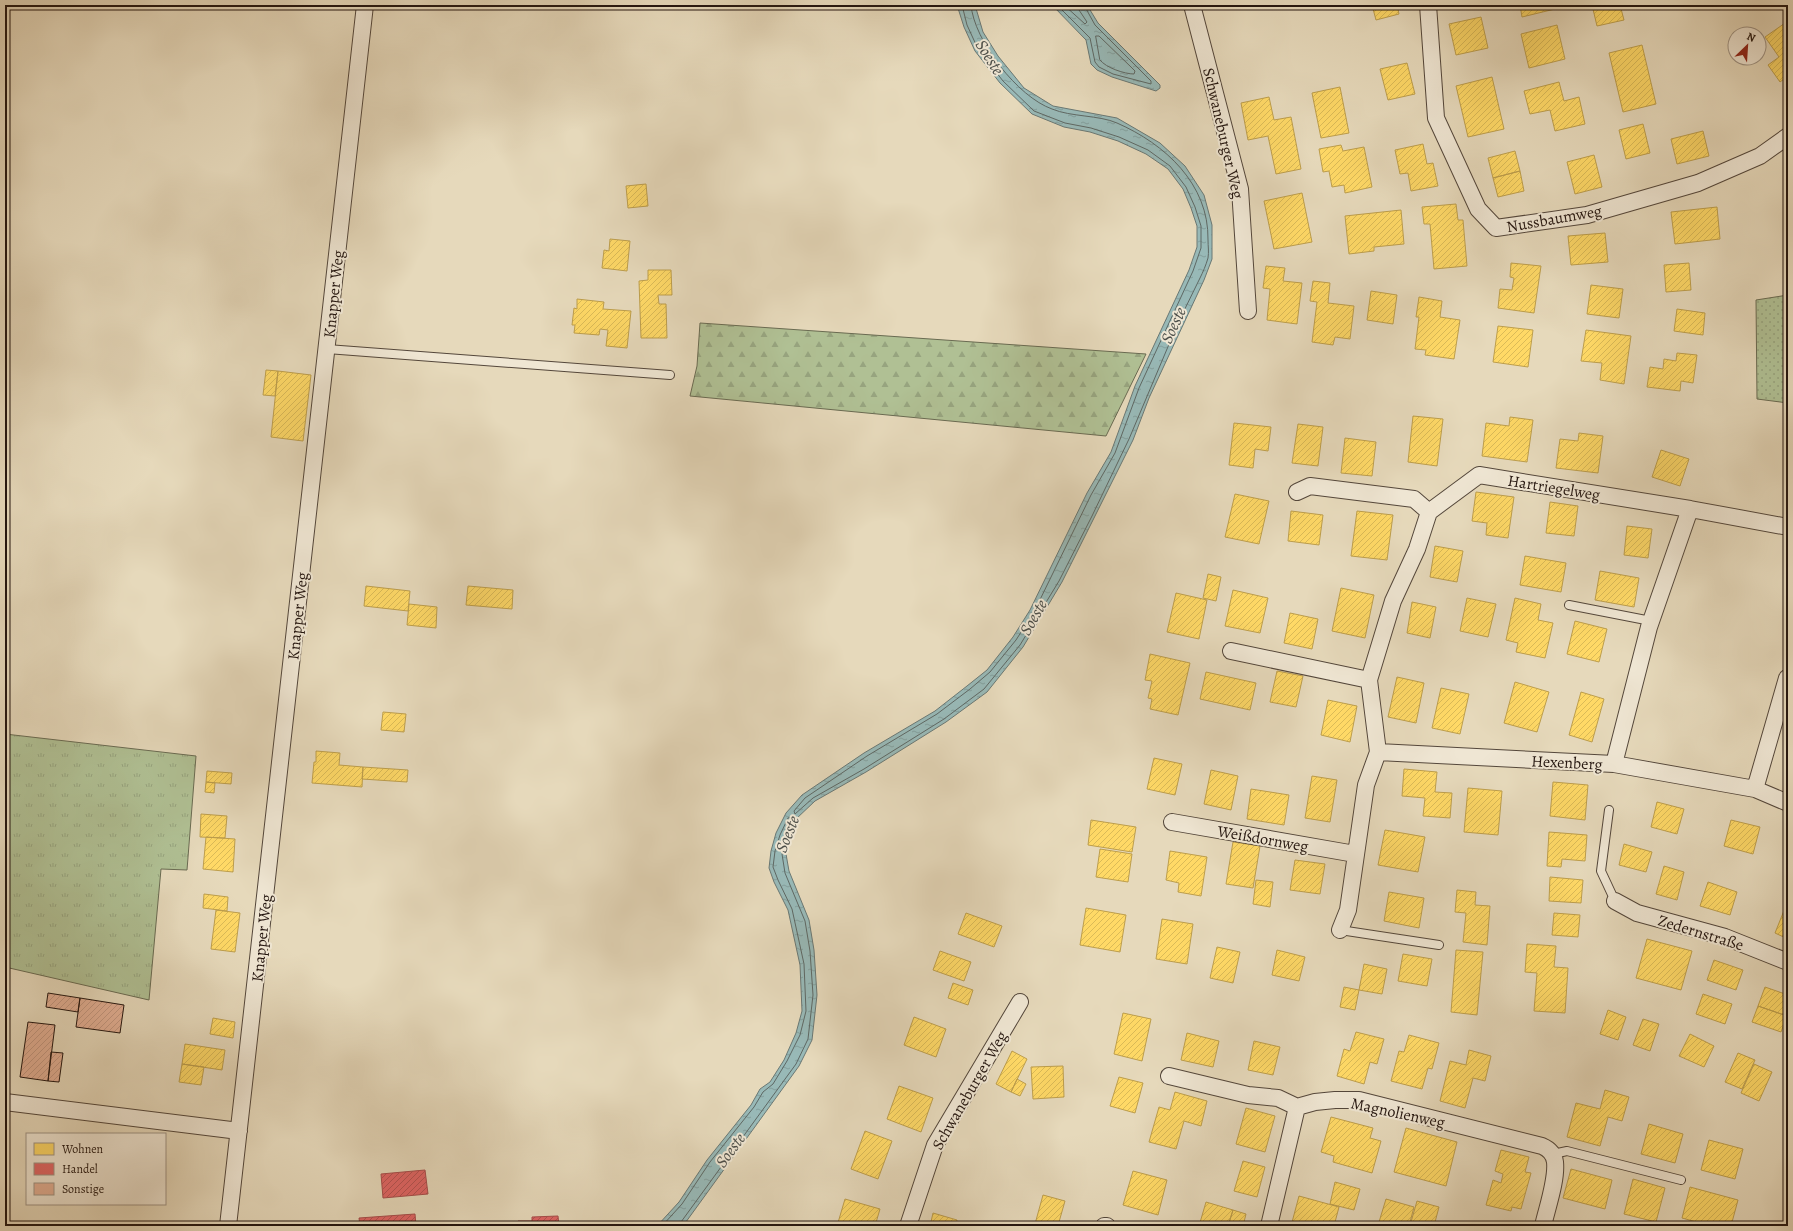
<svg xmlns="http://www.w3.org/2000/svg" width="1793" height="1231" font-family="Alegreya,serif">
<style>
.grass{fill:url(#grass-tufts);stroke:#6a6b52}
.forest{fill:url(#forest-firs);stroke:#6a6b52}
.park{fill:url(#park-dots);stroke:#6a6b52}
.water{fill:url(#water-ripples);stroke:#6a7874}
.homes{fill:url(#homes-hatch);stroke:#bd9e4c}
.shops{fill:url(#shops-hatch);stroke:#a84e4c}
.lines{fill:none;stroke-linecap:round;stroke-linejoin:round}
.shore{stroke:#5e6864;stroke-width:1}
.building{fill:url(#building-hatch);stroke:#241610}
.service-casing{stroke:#54473b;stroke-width:10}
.minor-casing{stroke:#54473b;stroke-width:18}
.service{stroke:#efe6d3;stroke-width:8}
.minor{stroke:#efe6d3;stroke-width:16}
.labels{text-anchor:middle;stroke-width:4;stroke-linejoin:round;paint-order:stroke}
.street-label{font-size:16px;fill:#241610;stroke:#efe6d3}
.water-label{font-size:17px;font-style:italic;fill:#4d4f4a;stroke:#efe6d3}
</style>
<defs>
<pattern id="grass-tufts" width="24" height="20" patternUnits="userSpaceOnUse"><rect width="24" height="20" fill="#b0c094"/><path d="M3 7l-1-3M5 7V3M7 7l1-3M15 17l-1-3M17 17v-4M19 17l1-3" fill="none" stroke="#97a47f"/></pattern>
<pattern id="forest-firs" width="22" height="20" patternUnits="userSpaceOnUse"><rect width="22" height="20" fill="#b0c094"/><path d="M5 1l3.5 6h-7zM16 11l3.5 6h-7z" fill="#97a47f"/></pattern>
<pattern id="park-dots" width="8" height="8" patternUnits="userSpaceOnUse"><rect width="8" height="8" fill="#b0c094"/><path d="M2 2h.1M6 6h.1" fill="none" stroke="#97a47f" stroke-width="1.8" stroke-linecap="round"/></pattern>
<pattern id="water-ripples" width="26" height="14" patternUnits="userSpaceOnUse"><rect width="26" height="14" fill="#98b9b7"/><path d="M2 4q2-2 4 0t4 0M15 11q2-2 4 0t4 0" fill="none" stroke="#839e9c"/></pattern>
<pattern id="homes-hatch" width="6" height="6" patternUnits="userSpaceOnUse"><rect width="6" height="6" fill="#ffd966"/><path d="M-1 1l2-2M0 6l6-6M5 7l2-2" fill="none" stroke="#daba57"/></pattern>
<pattern id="shops-hatch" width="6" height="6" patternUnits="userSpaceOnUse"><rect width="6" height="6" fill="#e06666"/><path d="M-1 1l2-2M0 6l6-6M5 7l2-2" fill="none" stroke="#b55353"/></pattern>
<pattern id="building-hatch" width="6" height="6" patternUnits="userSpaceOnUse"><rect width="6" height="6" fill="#e2af94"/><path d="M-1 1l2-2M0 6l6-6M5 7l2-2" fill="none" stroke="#c2967f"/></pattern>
</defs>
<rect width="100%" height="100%" fill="#e6d9bb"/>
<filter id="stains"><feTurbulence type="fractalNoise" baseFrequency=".005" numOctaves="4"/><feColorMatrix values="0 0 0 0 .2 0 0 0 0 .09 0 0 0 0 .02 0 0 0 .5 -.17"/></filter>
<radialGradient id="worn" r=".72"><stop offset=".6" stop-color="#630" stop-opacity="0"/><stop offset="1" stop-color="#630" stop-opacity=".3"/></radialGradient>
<!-- grass -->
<path class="grass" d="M5 734 196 756 187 870 161 869 149 1000 5 967Z"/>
<!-- forest -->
<path class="forest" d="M700 323 1146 354 1106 436 690 396 697 366Z"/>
<!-- park -->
<path class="park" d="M1788 295V403L1757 399 1756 300Z"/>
<!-- water -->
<path class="water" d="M957 5H975L983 32 998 56 1024 88 1053 106 1117 118 1160 143 1185 166 1204 195 1212 225V259L1204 280 1149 398 1133 440 1062 582 1023 647 987 692 946 722 866 772 815 801 796 819 786 854 789 871 809 920 814 950 817 995 812 1040 799 1066 683 1226H657L679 1202 707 1160 751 1105 760 1089 770 1082 784 1060 796 1033 802 1011 800 965 788 910 774 882 769 868 771 851 776 833 786 813 802 795 864 753 935 711 967 686 987 670 1013 637 1030 610 1087 493 1111 452 1135 386 1189 270 1197 247V226L1191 208 1183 189 1168 169 1146 154 1118 141 1090 132 1064 127 1032 114 1000 83 975 51 964 27Z
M1052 5H1087L1098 23 1160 85V88L1156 91 1112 77 1097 70 1091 64 1086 40Z"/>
<!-- homes -->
<path class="homes" d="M1372 5H1397L1399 14 1376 20Z
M1520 5H1554L1555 9 1522 17Z
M1592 5H1620L1624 20 1597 26Z
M1481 17 1488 48 1456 55 1449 24Z
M1788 21V76L1780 82 1768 65 1779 57 1765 37Z
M1557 25 1565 59 1529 68 1521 34Z
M1642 45 1656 104 1623 112 1609 53Z
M1407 63 1415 94 1388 100 1380 69Z
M1492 77 1504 129 1468 137 1456 86Z
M1559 82 1564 101 1579 97 1585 124 1555 131 1550 110 1530 114 1524 91Z
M1340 87 1349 133 1321 138 1312 93Z
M1269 97 1274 120 1291 117 1301 169 1276 174 1268 136 1248 140 1241 103Z
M1643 124 1650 153 1626 159 1619 130Z
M1703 131 1709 156 1677 164 1671 139Z
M1423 144 1427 164 1433 163 1438 186 1411 191 1408 173 1400 174 1395 150Z
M1341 145 1343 151 1364 147 1372 187 1345 193 1344 185 1332 187 1329 171 1323 172 1319 149Z
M1515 151 1520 171 1493 178 1488 158Z
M1594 155 1602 187 1575 194 1567 162Z
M1520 171 1524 191 1498 197 1493 178Z
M646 184 648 206 628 208 626 186Z
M1302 193 1312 242 1274 249 1264 201Z
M1456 204 1458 220H1463L1467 266 1434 269 1430 224H1424L1422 207Z
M1717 207 1720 239 1675 244 1671 212Z
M1401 210 1404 244 1374 247V251L1349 254 1345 216Z
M1605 233 1608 262 1571 265 1568 236Z
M610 239 630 241 627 271 602 268 604 250 609 251Z
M1511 263 1541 266 1534 313 1498 308 1500 289 1512 290 1514 278 1510 277Z
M1689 263 1691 290 1666 292 1664 265Z
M1266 266 1285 268 1283 281 1302 283 1297 324 1267 320 1270 289 1263 288Z
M648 270H671L672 295H658L659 304H666L667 338H641L639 281 648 280Z
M1313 281 1330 283 1328 303 1354 306 1350 339 1335 337 1333 345 1312 342 1317 302 1310 301Z
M1591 285 1623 289 1619 318 1587 314Z
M1371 291 1397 295 1393 324 1367 320Z
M1419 297 1442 301 1440 317 1460 320 1454 359 1425 355 1426 350 1415 349 1419 317H1416Z
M577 299 604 302 603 309 631 311 627 348 606 346 608 330 600 329 599 335 574 333 575 325H572L574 308 577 309Z
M1677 309 1705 313 1703 335 1674 331Z
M1498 326 1533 330 1528 367 1493 362Z
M1586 330 1631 336 1624 384 1600 380 1602 363 1581 361Z
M1677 353 1697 355 1693 383 1681 381 1680 391 1647 387 1650 367 1663 369 1664 359 1676 361Z
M266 370 278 371 275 396 263 395Z
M278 371 311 375 303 441 271 437Z
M1413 416 1443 419 1437 466 1408 462Z
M1510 417 1533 420 1527 462 1482 456 1486 423 1509 426Z
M1234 423 1271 427 1268 451 1255 449 1253 468 1229 465Z
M1298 424 1323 427 1318 466 1292 463Z
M1579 433 1603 436 1598 473 1556 468 1560 439 1578 441Z
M1345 438 1376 442 1372 476 1341 473Z
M1661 450 1689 459 1680 486 1652 477Z
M1476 492 1514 497 1508 538 1486 535 1487 523 1472 521Z
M1235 494 1269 501 1259 544 1225 537Z
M1550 502 1578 506 1574 536 1546 533Z
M1291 511 1323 515 1319 545 1288 541Z
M1357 511 1393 515 1387 560 1351 556Z
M1627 526 1652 529 1648 558 1624 555Z
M1435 546 1463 551 1457 582 1430 577Z
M1525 556 1566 563 1561 592 1520 585Z
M1600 571 1639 578 1634 607 1595 600Z
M1208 574 1221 577 1216 601 1203 598Z
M366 586 410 591 408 611 364 606Z
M468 586 513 590 512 609 466 605Z
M1341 588 1374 595 1365 638 1332 631Z
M1233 590 1268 598 1260 633 1225 626Z
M1176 593 1207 600 1199 639 1167 632Z
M1467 598 1496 604 1488 637 1460 631Z
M1515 598 1541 604 1538 620 1553 623 1545 658 1516 652 1518 643 1506 640Z
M1412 602 1436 607 1430 638 1407 633Z
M409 604 437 607 436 628 407 625Z
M1290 613 1318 619 1312 649 1284 643Z
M1575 621 1607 629 1599 662 1567 654Z
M1150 654 1190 663 1178 715 1150 709 1152 699 1148 698 1152 681 1145 680Z
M1277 671 1303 676 1296 707 1270 702Z
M1206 672 1256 683 1250 710 1200 699Z
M1397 677 1424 683 1416 723 1388 717Z
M1515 682 1549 692 1537 732 1504 723Z
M1441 688 1469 694 1460 734 1432 728Z
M1581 692 1604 699 1592 742 1569 735Z
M1328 700 1357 706 1350 742 1321 735Z
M383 712 406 714 404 732 381 730Z
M316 751 340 753 339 765 363 767 362 787 312 783 314 762H316Z
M1154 758 1182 764 1175 795 1147 789Z
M363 767 408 770 407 782 362 779Z
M1404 769 1437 772 1435 792 1452 793 1450 818 1423 816 1425 798 1402 796Z
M1211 770 1238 776 1231 810 1204 804Z
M207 771 232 773 231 784 206 782Z
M1312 776 1337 780 1330 822 1305 818Z
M206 782 215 783 214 793 205 792Z
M1553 782 1588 785 1585 820 1550 816Z
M1468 788 1502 791 1498 835 1464 832Z
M1251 789 1289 795 1284 825 1247 819Z
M1657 802 1684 809 1677 834 1651 827Z
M201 814 227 816 225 838 200 837Z
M1091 820 1136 827 1132 852 1088 845Z
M1731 820 1760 827 1753 854 1724 846Z
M1385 830 1425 837 1418 872 1378 865Z
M1549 832 1587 835 1585 861 1562 859 1561 867 1547 866Z
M206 837 235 839 233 872 203 869Z
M1233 842 1260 846 1253 888 1226 884Z
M1624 844 1652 852 1646 872 1619 865Z
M1100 849 1132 854 1128 882 1096 877Z
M1170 851 1207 857 1201 896 1178 892 1179 883 1166 880Z
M1295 860 1325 864 1320 894 1290 890Z
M1664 866 1684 872 1677 900 1656 894Z
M1550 877 1583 880 1581 903 1549 901Z
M1256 880 1273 882 1270 907 1253 904Z
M1708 882 1737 892 1730 915 1700 906Z
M1457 890 1476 892 1475 905 1490 906 1487 945 1463 942 1466 913 1455 912Z
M1389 892 1424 898 1419 928 1384 921Z
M204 894 228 897 227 911 203 908Z
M1086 908 1126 915 1120 952 1080 945Z
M1785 908 1788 909V939L1775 933Z
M216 910 240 913 235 952 211 949Z
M966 913 1002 926 994 947 958 934Z
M1554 913 1580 915 1578 937 1552 935Z
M1162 919 1193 924 1187 964 1156 959Z
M1647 939 1692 951 1681 990 1636 978Z
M1527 944 1556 946 1554 967 1568 968 1565 1013 1534 1011 1537 973 1525 972Z
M1217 947 1240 952 1233 983 1210 978Z
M1277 950 1305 957 1299 981 1272 975Z
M1456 950 1483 952 1477 1015 1451 1012Z
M940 951 971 962 964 981 933 970Z
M1403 954 1432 959 1427 986 1398 981Z
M1714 960 1743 970 1736 990 1707 980Z
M1364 964 1387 969 1382 994 1359 990Z
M953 983 973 990 968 1005 948 998Z
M1344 987 1359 990 1355 1010 1340 1007Z
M1765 987 1788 995 1787 1016 1758 1006Z
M1703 994 1732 1004 1725 1024 1696 1014Z
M1758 1006 1787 1016 1781 1032 1752 1022Z
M1608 1010 1626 1017 1618 1040 1600 1034Z
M1123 1013 1151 1019 1142 1061 1114 1054Z
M914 1017 946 1029 936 1057 904 1045Z
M213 1018 235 1022 233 1038 210 1034Z
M1643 1019 1659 1024 1650 1051 1633 1045Z
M1356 1032 1384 1039 1377 1064 1370 1062 1364 1084 1337 1076 1344 1049 1350 1051Z
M1187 1033 1219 1041 1213 1067 1181 1060Z
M1690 1034 1714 1046 1704 1067 1679 1056Z
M1409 1035 1439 1043 1432 1069 1428 1068 1422 1089 1391 1081 1399 1051 1404 1052Z
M1254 1041 1280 1047 1273 1075 1248 1070Z
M185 1044 225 1050 222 1070 182 1064Z
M1469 1050 1491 1056 1485 1081 1473 1078 1465 1108 1440 1101 1450 1061 1466 1065Z
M1012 1051 1027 1059 1011 1092 996 1084Z
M1738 1053 1755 1060 1742 1089 1725 1082Z
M182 1064 204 1067 201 1085 179 1082Z
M1754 1064 1772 1072 1759 1101 1741 1093Z
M1063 1066 1064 1097 1033 1099 1031 1067Z
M1119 1077 1143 1083 1135 1113 1110 1106Z
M1017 1079 1026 1084 1020 1096 1011 1092Z
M899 1086 933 1098 921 1132 887 1119Z
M1605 1090 1629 1097 1622 1121 1608 1117 1600 1146 1567 1137 1576 1103 1600 1109Z
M1175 1092 1207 1101 1201 1126 1184 1121 1176 1149 1149 1142 1159 1107 1170 1110Z
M1246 1108 1275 1116 1265 1152 1236 1144Z
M1331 1117 1373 1128 1370 1138 1381 1141 1372 1173 1333 1162 1334 1156 1321 1152Z
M1649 1124 1683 1134 1675 1163 1641 1154Z
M1406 1128 1457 1142 1446 1186 1394 1172Z
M865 1131 892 1141 878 1179 851 1169Z
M1709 1140 1743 1149 1735 1179 1701 1170Z
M1501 1150 1529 1157 1525 1172 1531 1173 1521 1209 1512 1207 1511 1211 1486 1205 1493 1180 1501 1183 1503 1174 1495 1171Z
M1243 1161 1265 1167 1257 1197 1234 1191Z
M1571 1169 1612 1180 1605 1209 1563 1198Z
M1133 1171 1167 1180 1158 1215 1123 1205Z
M1633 1179 1665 1188 1656 1222 1624 1214Z
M1335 1182 1360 1189 1354 1210 1330 1204Z
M1690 1187 1738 1200 1731 1226H1711L1682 1218Z
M1043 1195 1065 1201 1059 1222 1074 1226H1039V1225L1035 1224Z
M1299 1196 1339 1207 1334 1226H1291Z
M845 1199 880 1209 875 1226H837Z
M1386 1199 1414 1207 1409 1226H1394L1379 1222Z
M1417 1201 1439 1207 1434 1226H1425L1411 1222Z
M1206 1202 1233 1210 1228 1226H1199Z
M1233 1210 1246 1214 1243 1226H1228Z
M933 1213 957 1220 956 1226H930Z"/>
<!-- shops -->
<path class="shops" d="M425 1170 428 1194 383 1198 381 1174Z
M415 1214 416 1226H360L359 1218Z
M558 1216 559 1226H518V1221H532V1217Z"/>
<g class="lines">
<!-- shore -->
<path class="shore" d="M962 5 967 25 978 49 1003 81 1034 111 1065 123 1091 128 1119 137 1148 150 1170 166 1186 187 1195 207 1201 226V248L1193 271 1139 388 1115 453 1091 495 1034 612 1016 640 990 672 970 689 937 714 867 756 805 798 794 811 795 814 813 798 864 769 944 719 984 689 1020 645 1059 581 1092 516 1129 439 1178 323 1200 278C1203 272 1206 265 1208 258 1209 252 1208 246 1208 240 1209 184 1165 144 1117 123 1099 115 1071 117 1052 109 1018 97 974 41 971 5
M1057 5 1090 38 1095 62 1099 67 1113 74 1151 84V81L1095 25 1084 5
M1064 5 1085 24 1087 22 1079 10V5
M1096 36H1099L1131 67 1135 71 1134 74C1125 74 1106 68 1100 60Z
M662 1226 682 1204 710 1162 754 1107 763 1092 773 1084 787 1061 800 1035 806 1011 804 964 792 909 778 880 773 867 775 851 780 835 788 818 791 817 792 820 782 854 785 873 805 921 810 951 813 995 808 1039 796 1064 681 1222V1226"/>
</g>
<!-- building -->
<path class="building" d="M48 993 80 998 78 1012 46 1007Z
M80 998 124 1005 120 1033 76 1027Z
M28 1022 55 1025 48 1081 20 1077Z
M51 1052 63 1053 59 1082 48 1081Z"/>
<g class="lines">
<!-- service casing -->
<g class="service-casing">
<path id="service" d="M327 349 670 375
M1569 605 1651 621
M1609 810 1601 871 1615 901
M1340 930 1439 945
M1553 1154 1567 1151 1681 1180"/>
</g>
<!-- minor casing -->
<g class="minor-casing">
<path id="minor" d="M1192 5 1240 189 1248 311
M1428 5 1436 118 1478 209 1496 228 1587 215 1698 183 1760 156 1788 136
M1297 492 1310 486 1414 499 1429 512
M1231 651 1369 680
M1378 752 1614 764 1755 789 1788 803
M1614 764 1649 627 1690 509 1788 527
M1755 789 1787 678
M1172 822 1355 854
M1615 901 1637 913 1725 937 1788 962
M1340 930 1348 910 1366 785 1378 752 1369 680 1393 601 1417 549 1429 512 1479 475 1690 509
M1169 1076 1248 1095 1278 1098 1297 1107 1315 1102 1335 1100H1359L1542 1146C1549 1149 1554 1154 1555 1162 1557 1180 1547 1208 1543 1226
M5 1102 239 1131
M228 1226 365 5
M908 1226 935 1145 1020 1002
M1104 1226H1107
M1269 1226 1297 1107"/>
</g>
<!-- service -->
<use href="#service" class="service"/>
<!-- minor -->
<use href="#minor" class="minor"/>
</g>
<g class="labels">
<!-- street labels -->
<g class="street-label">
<text transform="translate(1224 133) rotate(77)" y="6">Schwaneburger Weg</text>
<text transform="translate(1554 218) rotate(-10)" y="6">Nussbaumweg</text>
<text transform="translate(333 294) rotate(-84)" y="6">Knapper Weg</text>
<text transform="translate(1554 487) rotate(9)" y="6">Hartriegelweg</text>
<text transform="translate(297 616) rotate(-84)" y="6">Knapper Weg</text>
<text transform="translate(1567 762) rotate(3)" y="6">Hexenberg</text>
<text transform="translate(1263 838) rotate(10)" y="6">Weißdornweg</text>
<text transform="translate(1701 932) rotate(17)" y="6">Zedernstraße</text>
<text transform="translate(261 938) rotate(-84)" y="6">Knapper Weg</text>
<text transform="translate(969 1090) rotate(-60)" y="6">Schwaneburger Weg</text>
<text transform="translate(1398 1112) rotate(12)" y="6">Magnolienweg</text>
</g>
<!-- water labels -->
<g class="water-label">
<text transform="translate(990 57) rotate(58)" y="6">Soeste</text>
<text transform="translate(1173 325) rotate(-65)" y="6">Soeste</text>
<text transform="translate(1033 617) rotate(-60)" y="6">Soeste</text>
<text transform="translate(787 834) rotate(-68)" y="6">Soeste</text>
<text transform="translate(730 1150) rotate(-54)" y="6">Soeste</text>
</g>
</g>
<!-- margin -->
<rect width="1793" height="1231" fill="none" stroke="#e6d9bb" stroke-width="20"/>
<rect x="6" y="6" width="1781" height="1219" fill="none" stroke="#241610" stroke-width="2"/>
<rect x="10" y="10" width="1773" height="1211" fill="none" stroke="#241610"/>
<!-- legend -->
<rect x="26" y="1133" width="140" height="72" fill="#efe6d3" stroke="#9e9385"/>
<rect x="34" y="1143" width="20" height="12" fill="#ffd966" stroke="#9e9385"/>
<text x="62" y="1153" font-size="12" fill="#241610">Wohnen</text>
<rect x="34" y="1163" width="20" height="12" fill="#e06666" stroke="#9e9385"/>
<text x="62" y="1173" font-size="12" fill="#241610">Handel</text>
<rect x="34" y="1183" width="20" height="12" fill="#e2af94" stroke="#9e9385"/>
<text x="62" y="1193" font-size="12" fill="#241610">Sonstige</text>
<!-- north arrow -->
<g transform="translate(1747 46) rotate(25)"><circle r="19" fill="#efe6d3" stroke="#9e9385"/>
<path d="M0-3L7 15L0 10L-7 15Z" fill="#8f2418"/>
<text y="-6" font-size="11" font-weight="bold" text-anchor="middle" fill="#241610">N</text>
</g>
<rect width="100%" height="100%" filter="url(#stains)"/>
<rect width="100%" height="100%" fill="url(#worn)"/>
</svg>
